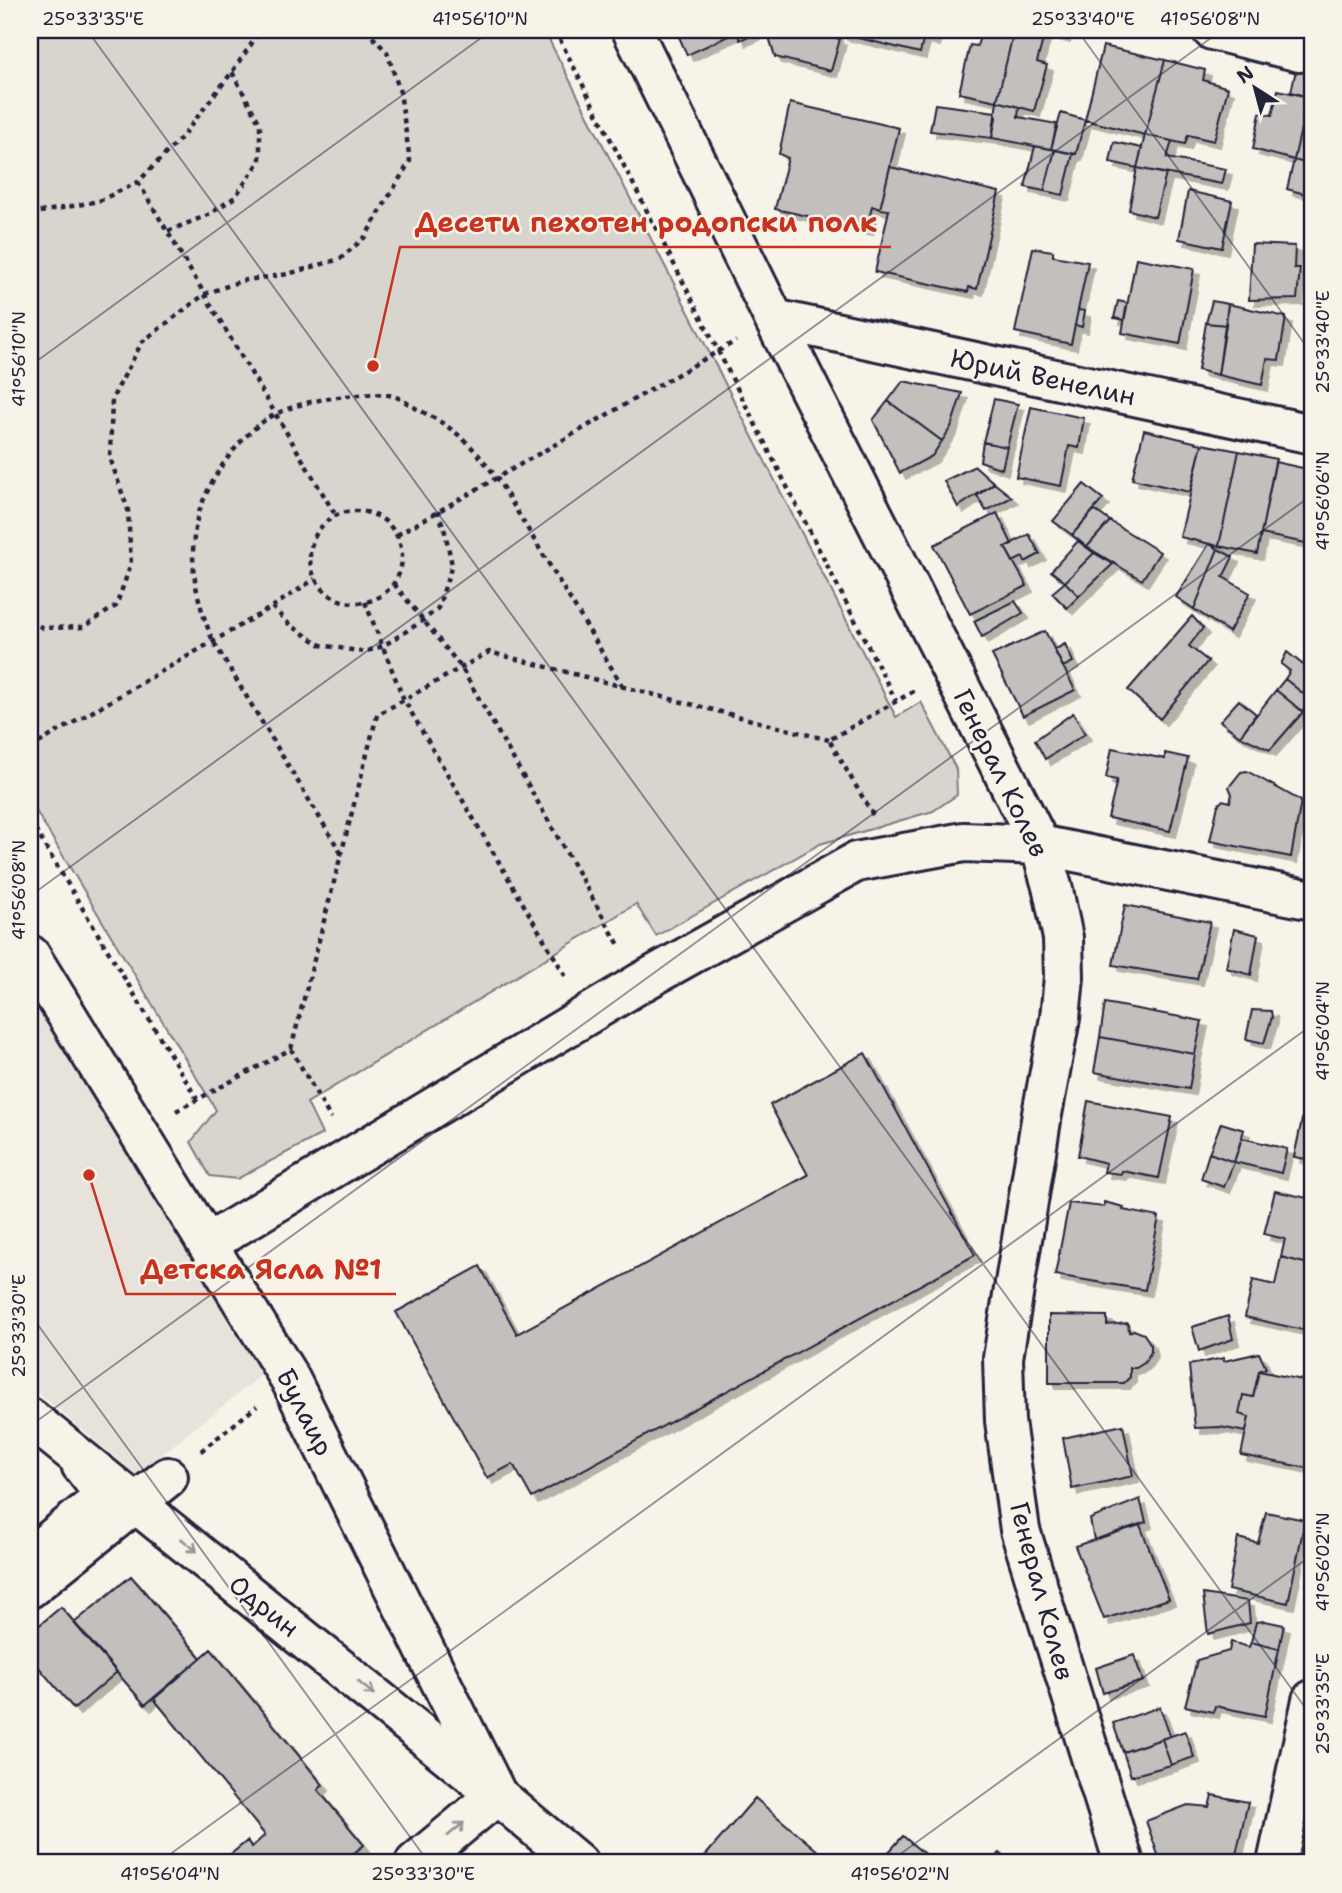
<svg xmlns="http://www.w3.org/2000/svg" width="1342" height="1893" font-family="'Shantell Sans',sans-serif">
<style>
.built{fill:#e7e3db}
.green{fill:#d8d5cf;stroke:#7d7c85;stroke-width:2}
.building{fill:#c2bfbd;stroke:#22223b;stroke-width:2;filter:url(#shadow)}
.lines{fill:none;stroke-linecap:round;stroke-linejoin:round}
.lane-casing{stroke:#22223b;stroke-width:32}
.street-casing{stroke:#22223b;stroke-width:44}
.path{stroke:#22223b;stroke-width:4.5;stroke-dasharray:5 5;stroke-linecap:butt}
.lane{stroke:#f7f3e8;stroke-width:26}
.street{stroke:#f7f3e8;stroke-width:38}
.oneway{stroke:#97959a}
.ticks{fill:none;stroke:#22223b;stroke-width:2;stroke-opacity:0.45}
.labels{text-anchor:middle;stroke-width:5;stroke-linejoin:round;paint-order:stroke}
.street-label{font-size:26px;fill:#22223b;stroke:#f7f3e8}
.leader{fill:none;stroke:#c8321e;stroke-width:2.5}
.callout-dot{fill:#c8321e;stroke:#f7f3e8;stroke-width:2.5}
.callout-label{font-size:28px;text-anchor:middle;font-weight:bold;fill:#c8321e;stroke:#f7f3e8;stroke-width:5;stroke-linejoin:round;paint-order:stroke}
.neatline{fill:none;stroke:#22223b;stroke-width:2.5}
.ticks-label{font-size:18px;text-anchor:middle;fill:#22223b}
</style>
<defs>
<filter id="shadow"><feDropShadow dx="6" dy="6" stdDeviation="0" flood-color="#0004"/></filter>
</defs>
<rect width="100%" height="100%" fill="#f7f3e8"/>
<filter id="ink" filterUnits="userSpaceOnUse"><feTurbulence type="fractalNoise" baseFrequency=".0143" numOctaves="2"/><feDisplacementMap in="SourceGraphic" scale="14" xChannelSelector="R" yChannelSelector="G"/><feConvolveMatrix kernelMatrix="1 2 1 2 8 2 1 2 1" color-interpolation-filters="sRGB"/></filter>
<g filter="url(#ink)">
<!-- built -->
<path class="built" d="M30 981 269 1369 136 1475 30 1386Z"/>
<!-- green -->
<path class="green" d="M30 30H544L896 717 921 702 956 769 957 795 933 811 820 844 656 936 636 904 307 1103 322 1134 237 1179 210 1176 191 1142 216 1110 30 801Z"/>
<!-- building -->
<path class="building" d="M676 30H736L737 32 687 55Z
M736 30H763L740 40Z
M767 30H802L840 39 831 71 775 57Z
M802 30H837L836 38Z
M842 30H865L863 39 841 34Z
M865 30H937L934 40 924 37 920 53 863 39Z
M982 30H1014L997 101 959 93 970 45 977 46Z
M1014 30 1045 32 1037 62 1047 65 1034 111 997 101Z
M1040 30H1065L1064 37Z
M1103 46 1165 60 1145 135 1085 120Z
M1165 60 1205 70 1203 80 1228 88 1214 141 1188 135 1185 144 1145 135Z
M1296 70 1312 74 1308 97 1291 92Z
M1278 90 1308 97 1294 160 1253 149 1260 113 1272 115Z
M1308 97H1312V165L1294 160Z
M997 101 1019 107 1018 117 1057 124 1051 149 992 138Z
M790 103 899 128 880 209 872 206 867 229 775 209 788 158 779 154Z
M935 104 995 112 996 118 992 138 930 131Z
M1061 113 1085 120 1076 154 1051 149Z
M1145 135 1172 141 1167 158 1226 169 1222 184 1137 168Z
M1114 142 1142 148 1137 168 1110 162Z
M1035 146 1055 150 1044 191 1025 187Z
M1055 150 1073 154 1063 195 1044 191Z
M1294 160 1312 165V196L1287 189Z
M890 167 999 192 977 289 969 287 968 292 875 272 889 210 880 209Z
M1137 168 1166 174 1155 217 1129 210Z
M1188 191 1232 201 1222 248 1179 239Z
M1252 244 1295 246 1294 268H1300L1297 299 1249 300Z
M1033 248 1053 251V256L1088 262 1071 344 1015 332Z
M1136 258 1194 269 1180 344 1122 333Z
M1118 301 1127 303 1124 320 1114 318Z
M1212 301 1228 304 1226 325 1206 323Z
M1228 304 1286 317 1279 360 1267 359 1262 385 1218 375Z
M1078 310 1085 311 1082 327 1075 325Z
M1206 323 1226 325 1218 375 1198 370Z
M903 381 962 393 951 427 942 441 888 401Z
M994 399 1018 404 1007 447 983 442Z
M888 401 942 441 932 456 900 473 873 420Z
M1031 407 1084 418 1079 448 1069 446 1061 486 1016 477Z
M1144 430 1202 444 1190 492 1132 479Z
M983 442 1007 447 1002 469 980 461Z
M1202 444 1239 451 1219 546 1180 537Z
M1239 451 1276 459 1257 554 1219 546Z
M1275 462 1312 470V510L1306 543 1261 534Z
M975 466 994 483 958 507 944 481Z
M994 483 1012 497 986 511 977 496Z
M1084 484 1103 499 1072 535 1053 521Z
M1094 510 1110 521 1087 547 1072 535Z
M997 513 1012 544 1005 547 1027 586 970 614 934 545Z
M1110 521 1160 552 1142 580 1087 547Z
M1029 534 1040 554 1025 562 1023 557 1013 562 1005 547Z
M1078 541 1094 553 1065 582 1051 571Z
M1209 544 1218 549 1194 609 1176 597Z
M1218 549 1233 557 1223 577 1250 593 1229 632 1194 609Z
M1094 553 1113 564 1079 596 1065 582Z
M1065 582 1079 596 1067 608 1052 593Z
M1015 601 1023 613 982 637 974 621Z
M1192 616 1203 628 1189 646 1208 661 1160 719 1128 690Z
M1045 631 1075 690 1023 716 992 655Z
M1065 644 1073 662 1063 667 1054 650Z
M1287 652 1312 672 1311 700 1285 679 1290 671 1281 664Z
M1285 679 1311 700 1303 712 1276 690Z
M1276 690 1303 712 1270 750 1240 736Z
M1239 700 1256 714 1240 736 1220 721Z
M1073 713 1085 734 1045 759 1035 740Z
M1112 748 1165 759V753L1188 758 1170 831 1108 818 1117 780 1106 778Z
M1247 771 1301 801 1291 857 1210 841 1218 805 1223 800 1230 802 1232 794 1229 787 1241 772Z
M1125 905 1210 922 1197 979 1113 965Z
M1234 929 1258 935 1251 975 1226 968Z
M1105 1003 1202 1021 1195 1054 1100 1037Z
M1252 1010 1271 1011 1272 1017 1264 1043 1246 1039Z
M1100 1037 1195 1054 1189 1089 1094 1072Z
M865 1053 975 1255 532 1498 513 1464 487 1478 396 1312 480 1266 517 1334 808 1175 770 1105Z
M1088 1101 1172 1117 1159 1178 1122 1171 1121 1174 1104 1172 1106 1163 1078 1156Z
M1306 1101 1312 1102V1160L1294 1157Z
M1221 1123 1244 1130 1234 1162 1209 1153Z
M1242 1138 1287 1149 1281 1173 1234 1162Z
M1209 1153 1234 1162 1224 1187 1201 1179Z
M1275 1191 1312 1199V1265L1281 1257 1285 1239 1264 1234Z
M1104 1202 1124 1207 1123 1210 1159 1217 1145 1290 1055 1275 1069 1203 1104 1207Z
M1281 1257 1312 1265V1332L1245 1317 1253 1280 1275 1285Z
M1049 1315 1107 1316V1325L1128 1323 1129 1332 1134 1330 1144 1334 1151 1345V1352L1144 1363 1136 1368H1130V1377L1124 1383H1049Z
M1228 1316 1233 1339 1199 1351 1192 1327Z
M1259 1353 1266 1368 1259 1371 1253 1397 1243 1395 1239 1414 1249 1417 1246 1432 1220 1427 1195 1428 1189 1365 1224 1358V1361Z
M1259 1371 1312 1382V1469L1241 1455 1249 1417 1239 1414 1243 1395 1253 1397Z
M1123 1425 1133 1476 1072 1489 1063 1438Z
M1140 1499 1146 1522 1094 1540 1090 1519Z
M1266 1512 1305 1520 1288 1603 1228 1590 1238 1538 1258 1543Z
M1140 1525 1169 1599 1104 1619 1075 1546Z
M131 1576 201 1658 145 1705 74 1623Z
M1203 1594 1248 1601 1250 1623 1208 1634Z
M61 1607 117 1672 74 1709 30 1657V1633Z
M1265 1621 1284 1625 1279 1649 1251 1642 1256 1622Z
M1231 1642 1249 1647 1251 1642 1279 1649 1265 1716 1215 1706 1213 1712 1185 1706 1197 1660 1229 1651Z
M211 1649 323 1785 318 1790 364 1845 341 1863H220L247 1841 252 1847 265 1835 154 1699Z
M1134 1655 1143 1681 1103 1693 1096 1668Z
M1160 1707 1170 1736 1123 1752 1113 1723Z
M1185 1731 1194 1757 1171 1765 1162 1739Z
M1162 1739 1171 1765 1131 1776 1123 1752Z
M1212 1795 1248 1802 1234 1863H1161L1146 1821 1188 1805 1209 1807Z
M755 1798 832 1863H699Z
M903 1836 935 1863H879Z
M1000 1853 1012 1863H991Z"/>
<g class="lines">
<!-- lane casing -->
<g class="lane-casing">
<path id="lane" d="M30 1549 97 1495 76 1468"/>
</g>
<!-- street casing -->
<g class="street-casing">
<path id="street" d="M632 30 774 319 1040 845 1053 890 1063 938 1064 977 1060 1018 1042 1114 1003 1358 1005 1421 1020 1530 1124 1863
M1212 30 1300 52 1312 47
M774 319 1312 434
M30 955 290 1379 497 1795
M207 1244 640 983 856 862 964 842 1040 845 1312 900
M30 1418 497 1795 578 1863
M30 1588 168 1477
M415 1863 497 1795
M1277 1863 1312 1700"/>
</g>
<!-- path -->
<path class="path" d="M555 30 896 701
M138 182 336 516
M30 214 99 201 138 182 182 137 232 72 261 30
M168 231 208 215 235 197 260 161V124L232 72
M310 557a46 46 0 1 1 92 0a46 46 0 1 1-92 0Z
M397 535 736 341
M394 584 461 667 619 945
M365 602 404 700 566 977
M272 607 290 625 321 645 364 652 383 646 424 620 438 608 452 565 445 532 438 511
M30 621 43 628 84 627 116 606 131 564 128 510 110 458 112 399 142 342 205 294 241 281 288 274 340 259 365 237 410 161 400 92 387 52 366 30
M30 748 272 607 315 579
M873 815 829 740 914 691
M30 821 197 1099
M341 853 213 641C199 607 190 573 194 537 197 497 229 448 260 424 278 410 303 403 325 399 342 396 377 392 394 396 402 399 410 405 417 409 457 429 470 443 497 478L623 687
M291 1049 377 715 489 652 829 740
M176 1111 291 1049 331 1119
M201 1451 257 1406"/>
<!-- lane -->
<use href="#lane" class="lane"/>
<!-- street -->
<use href="#street" class="street"/>
</g>
<!-- one-way arrows -->
<defs><path id="oneway-shaft" d="M-6 0H5M1.5-3L5.5 0L1.5 3" fill="none" stroke-width="1.6" stroke-linecap="round" stroke-linejoin="round" transform="scale(1.75)"/></defs>
<g class="oneway">
<use href="#oneway-shaft" transform="translate(189 1545) rotate(39)"/>
<use href="#oneway-shaft" transform="translate(366 1688) rotate(39)"/>
<use href="#oneway-shaft" transform="translate(456 1829) rotate(-40)"/>
</g>
</g>
<!-- ticks -->
<path class="ticks" d="M87 30 1312 1717M1077 30 1312 354M30 366 492 30M30 896 1222 30M30 1314 429 1863M30 1426 1312 495M158 1863 1312 1025M888 1863 1312 1555"/>
<g class="labels">
<!-- street labels -->
<g class="street-label">
<text transform="translate(1043 377) rotate(12)" y="9">Юрий Венелин</text>
<text transform="translate(1001 773) rotate(64)" y="9">Генерал Колев</text>
<text transform="translate(305 1412) rotate(63)" y="9">Булаир</text>
<text transform="translate(1042 1591) rotate(75)" y="9">Генерал Колев</text>
<text transform="translate(264 1606) rotate(39)" y="9">Одрин</text>
</g>
</g>
<!-- callouts -->
<path class="leader" d="M373 366L400 247H891M89 1175L126 1294H396"/>
<g class="callout-dot">
<circle cx="373" cy="366" r="7"/>
<circle cx="89" cy="1175" r="7"/>
</g>
<g class="callout-label">
<text x="646" y="232">Десети пехотен родопски полк</text>
<text x="261" y="1279">Детска Ясла №1</text>
</g>
<!-- margin -->
<rect width="1342" height="1893" fill="none" stroke="#f7f3e8" stroke-width="77"/>
<!-- north arrow -->
<g transform="translate(1255 88) rotate(324)" stroke="#f7f3e8" stroke-width="5" paint-order="stroke">
<path d="M0-5L12 26L0 18L-12 26Z" fill="#22223b"/>
<text y="-10" font-size="19" font-weight="bold" text-anchor="middle" fill="#22223b">N</text>
</g>
<rect x="38" y="38" width="1266" height="1816" class="neatline"/>
<g class="ticks-label">
<text x="93" y="25">25°33'35"E</text>
<text x="480" y="25">41°56'10"N</text>
<text x="1083" y="25">25°33'40"E</text>
<text x="1210" y="25">41°56'08"N</text>
<text transform="translate(1323 342) rotate(-90)" y="6">25°33'40"E</text>
<text transform="translate(19 359) rotate(-90)" y="6">41°56'10"N</text>
<text transform="translate(1323 501) rotate(-90)" y="6">41°56'06"N</text>
<text transform="translate(19 890) rotate(-90)" y="6">41°56'08"N</text>
<text transform="translate(1323 1031) rotate(-90)" y="6">41°56'04"N</text>
<text transform="translate(19 1326) rotate(-90)" y="6">25°33'30"E</text>
<text transform="translate(1323 1562) rotate(-90)" y="6">41°56'02"N</text>
<text transform="translate(1323 1704) rotate(-90)" y="6">25°33'35"E</text>
<text x="170" y="1880">41°56'04"N</text>
<text x="423" y="1880">25°33'30"E</text>
<text x="900" y="1880">41°56'02"N</text>
</g>
</svg>
